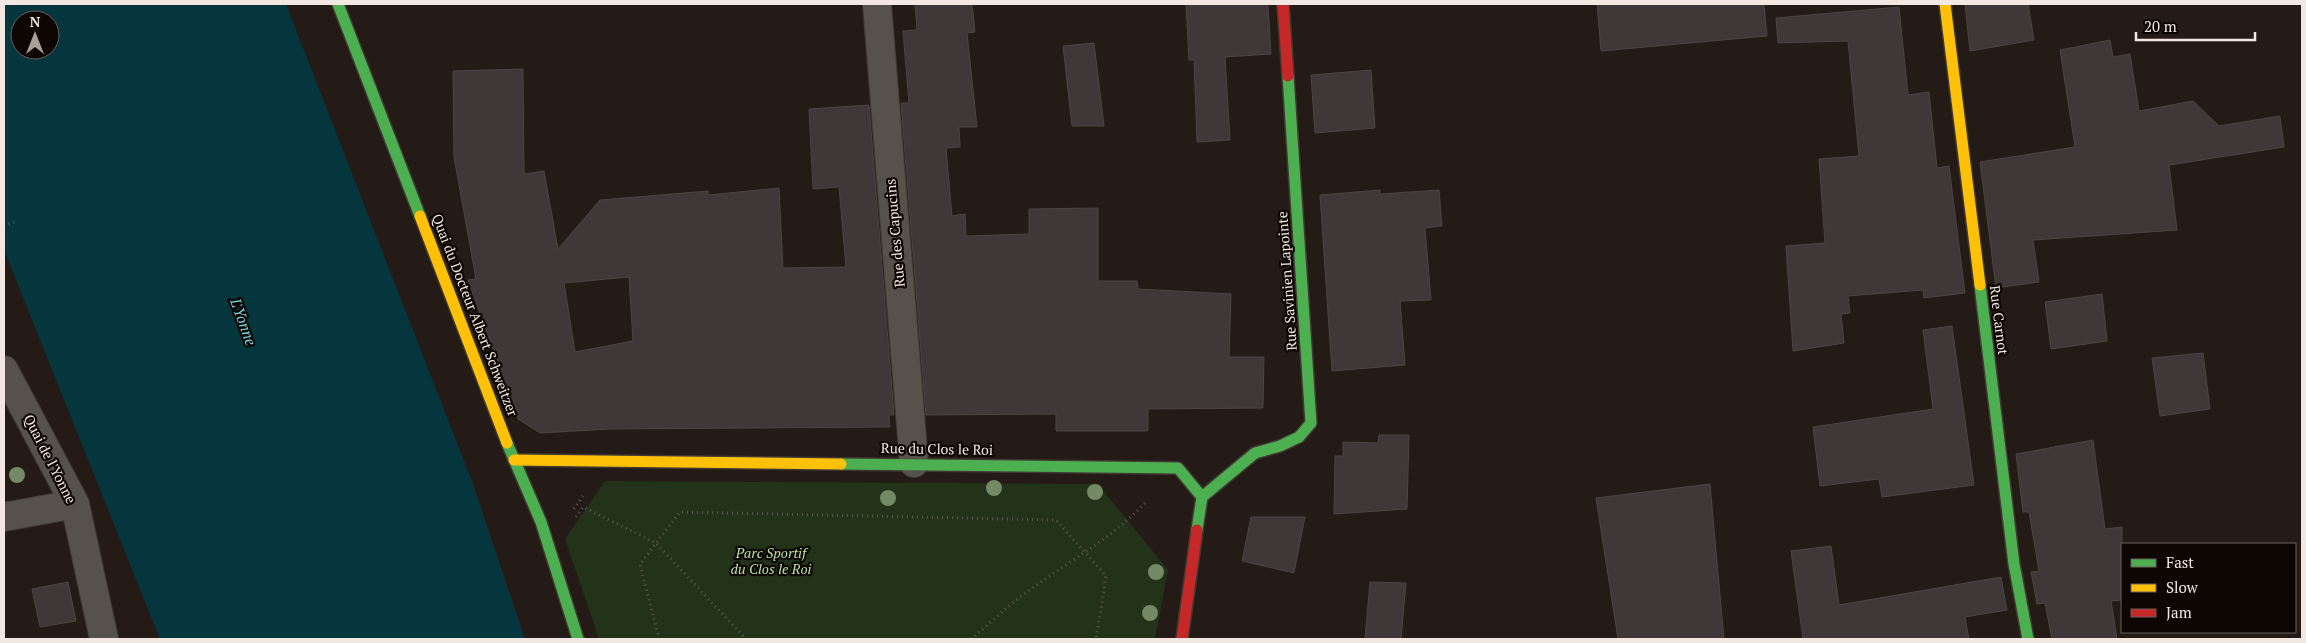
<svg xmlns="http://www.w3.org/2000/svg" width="2306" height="643" font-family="'PT Serif',serif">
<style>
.green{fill:#23331a}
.water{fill:#06363d;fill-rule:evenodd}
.building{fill:#3f3738;stroke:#4c4544;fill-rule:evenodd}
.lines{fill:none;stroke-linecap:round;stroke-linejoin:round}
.street-casing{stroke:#403833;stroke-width:30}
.fast-casing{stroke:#403833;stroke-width:14}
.slow-casing{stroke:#403833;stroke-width:14}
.jam-casing{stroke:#403833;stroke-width:14}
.path{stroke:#5c5652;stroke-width:3;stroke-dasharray:1 4;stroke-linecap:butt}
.street{stroke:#56514b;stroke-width:28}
.fast{stroke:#4caf50;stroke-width:11}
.slow{stroke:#ffc107;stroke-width:11}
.jam{stroke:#c62828;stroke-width:11}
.tree{fill:#748965}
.labels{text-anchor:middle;stroke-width:4.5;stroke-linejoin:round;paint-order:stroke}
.street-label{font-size:14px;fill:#f3e7e1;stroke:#0d0603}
.park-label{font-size:14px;font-style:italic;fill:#b6e3a5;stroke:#0d0603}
.water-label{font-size:15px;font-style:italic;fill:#73d7e8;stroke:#0d0603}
</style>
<rect width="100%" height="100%" fill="#241a16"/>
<!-- green -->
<path class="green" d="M605 481 1098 484 1168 570 1155 639H599L565 539Z"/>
<!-- water -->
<path class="water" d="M4 4H286L473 484 525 639H160L4 250ZM20 20H50V50H20Z"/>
<!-- building -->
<path class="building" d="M915 4H972L975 32 967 33 977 127H959L960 147 946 148 952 216 965 214 966 236 1029 234V209L1098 208V281H1137L1138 289 1231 294 1229 357H1264L1263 408 1148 409V431H1056V414L926 415 901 103H909L903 31 917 30Z
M1186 4H1268L1271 54 1225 57 1230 140 1197 142 1194 60H1189Z
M1597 4H1764L1767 36 1601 51Z
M1965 4H2028L2034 40 1970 51Z
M1899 7 1908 95 1929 92 1937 168 1949 166 1965 293 1924 298 1923 290 1848 296 1850 313 1841 314 1844 343 1793 351 1786 246 1825 243 1819 159 1859 156 1848 41 1778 43 1776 18Z
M2110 40 2113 57 2130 54 2139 111 2193 101 2219 126 2280 116 2284 147 2169 165 2177 230 2033 240 2039 282 1996 288 1980 162 2075 147 2060 50Z
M1094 43 1104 126H1072L1063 46Z
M523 69 524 174 544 171 558 249 600 200 708 191V195L779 188 783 268 846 267 839 187 813 189 809 109 869 105 894 415H889L890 427 610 429 540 433 518 419 468 280 476 279 454 157 453 71ZM629 277 633 341 575 352 564 283Z
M1371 70 1375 128 1315 133 1311 75Z
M1380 190V194L1439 190 1442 226 1425 228 1431 300 1400 301 1405 365 1332 371 1320 195Z
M2102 294 2107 341 2051 349 2045 302Z
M1952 326 1974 485 1882 497 1879 479 1820 486 1813 427 1933 409 1923 330Z
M2203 353 2210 409 2160 416 2152 358Z
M1379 435H1409L1407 509 1334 514 1335 456H1343V442L1378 443Z
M2093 440 2105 529 2122 527V600L2111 601 2117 639H2052L2045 603 2037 604 2031 572 2039 571 2029 512H2023L2016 454Z
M1710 484 1724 639H1618L1596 498Z
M1251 517H1305L1294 573 1242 561Z
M1831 546 1839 605 2001 577 2007 610 1965 617 1969 639H1803L1791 551Z
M68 582 76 621 40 627 32 589Z
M1370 582 1406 583 1401 639H1365Z"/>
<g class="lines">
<!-- street casing -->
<g class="street-casing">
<path id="street" d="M877 4 914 463
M4 370 75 504 104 639
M4 517 75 504"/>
</g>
<!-- fast casing -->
<g class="fast-casing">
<path id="fast" d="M338 4 420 216
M1980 285 2014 564 2028 639
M507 443 541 522 578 639
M841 464 1178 468 1202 497 1197 530
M1202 497 1255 453 1280 446 1299 437 1311 423 1288 76"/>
</g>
<!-- slow casing -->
<g class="slow-casing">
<path id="slow" d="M1945 4 1980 285
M420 216 507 443
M514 460 841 464"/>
</g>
<!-- jam casing -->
<g class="jam-casing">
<path id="jam" d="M1283 4 1288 76
M1182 639 1197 530"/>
</g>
<!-- path -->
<path class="path" d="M4 226 14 222
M574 509 583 496
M576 517 583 507 656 543 746 639
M659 639 640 564 680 512 1056 520 1106 576 1096 639
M971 639C990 624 1007 606 1027 592 1067 562 1110 540 1145 503"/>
<!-- street -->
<use href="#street" class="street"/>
<!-- fast -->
<use href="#fast" class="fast"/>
<!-- slow -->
<use href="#slow" class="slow"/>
<!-- jam -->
<use href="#jam" class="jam"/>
</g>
<!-- trees -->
<g class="tree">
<circle cx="17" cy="475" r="8"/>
<circle cx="994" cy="488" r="8"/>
<circle cx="1095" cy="492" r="8"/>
<circle cx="888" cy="498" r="8"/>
<circle cx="1156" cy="572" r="8"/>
<circle cx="1150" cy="613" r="8"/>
</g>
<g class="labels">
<!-- street labels -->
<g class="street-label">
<text transform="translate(895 233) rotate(-95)" y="5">Rue des Capucins</text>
<text transform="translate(1287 281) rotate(-94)" y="5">Rue Savinien Lapointe</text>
<text transform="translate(475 315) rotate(69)" y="5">Quai du Docteur Albert Schweitzer</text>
<text transform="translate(1999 320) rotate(83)" y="5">Rue Carnot</text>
<text transform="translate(937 449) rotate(1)" y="5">Rue du Clos le Roi</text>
<text transform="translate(50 459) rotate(63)" y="5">Quai de l'Yonne</text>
</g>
<!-- park labels -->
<g class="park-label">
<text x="771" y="558">Parc Sportif<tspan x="771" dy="16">du Clos le Roi</tspan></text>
</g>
<!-- water labels -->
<g class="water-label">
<text transform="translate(243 322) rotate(70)" y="5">L'Yonne</text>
</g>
</g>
<!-- border -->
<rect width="2306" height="643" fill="none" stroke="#f3e7e1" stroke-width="10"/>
<!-- legend -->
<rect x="2121" y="543" width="175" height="90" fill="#0d0603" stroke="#69605c"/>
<rect x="2131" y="559" width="25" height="8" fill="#4caf50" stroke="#69605c"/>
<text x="2166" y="568" font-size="15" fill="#f3e7e1">Fast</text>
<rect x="2131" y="584" width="25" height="8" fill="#ffc107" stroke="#69605c"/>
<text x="2166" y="593" font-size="15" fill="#f3e7e1">Slow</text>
<rect x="2131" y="609" width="25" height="8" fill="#c62828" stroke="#69605c"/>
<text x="2166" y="618" font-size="15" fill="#f3e7e1">Jam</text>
<!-- north arrow -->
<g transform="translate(35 35)"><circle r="24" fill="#0d0603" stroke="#69605c"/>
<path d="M0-4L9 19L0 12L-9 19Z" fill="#ab9f9a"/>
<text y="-8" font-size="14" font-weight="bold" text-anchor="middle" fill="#f3e7e1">N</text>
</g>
<!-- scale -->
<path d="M2136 32v8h119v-8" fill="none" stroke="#f3e7e1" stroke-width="2.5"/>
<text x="2144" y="32" font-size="15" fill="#f3e7e1" stroke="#0d0603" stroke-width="4" paint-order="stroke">20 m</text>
</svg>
